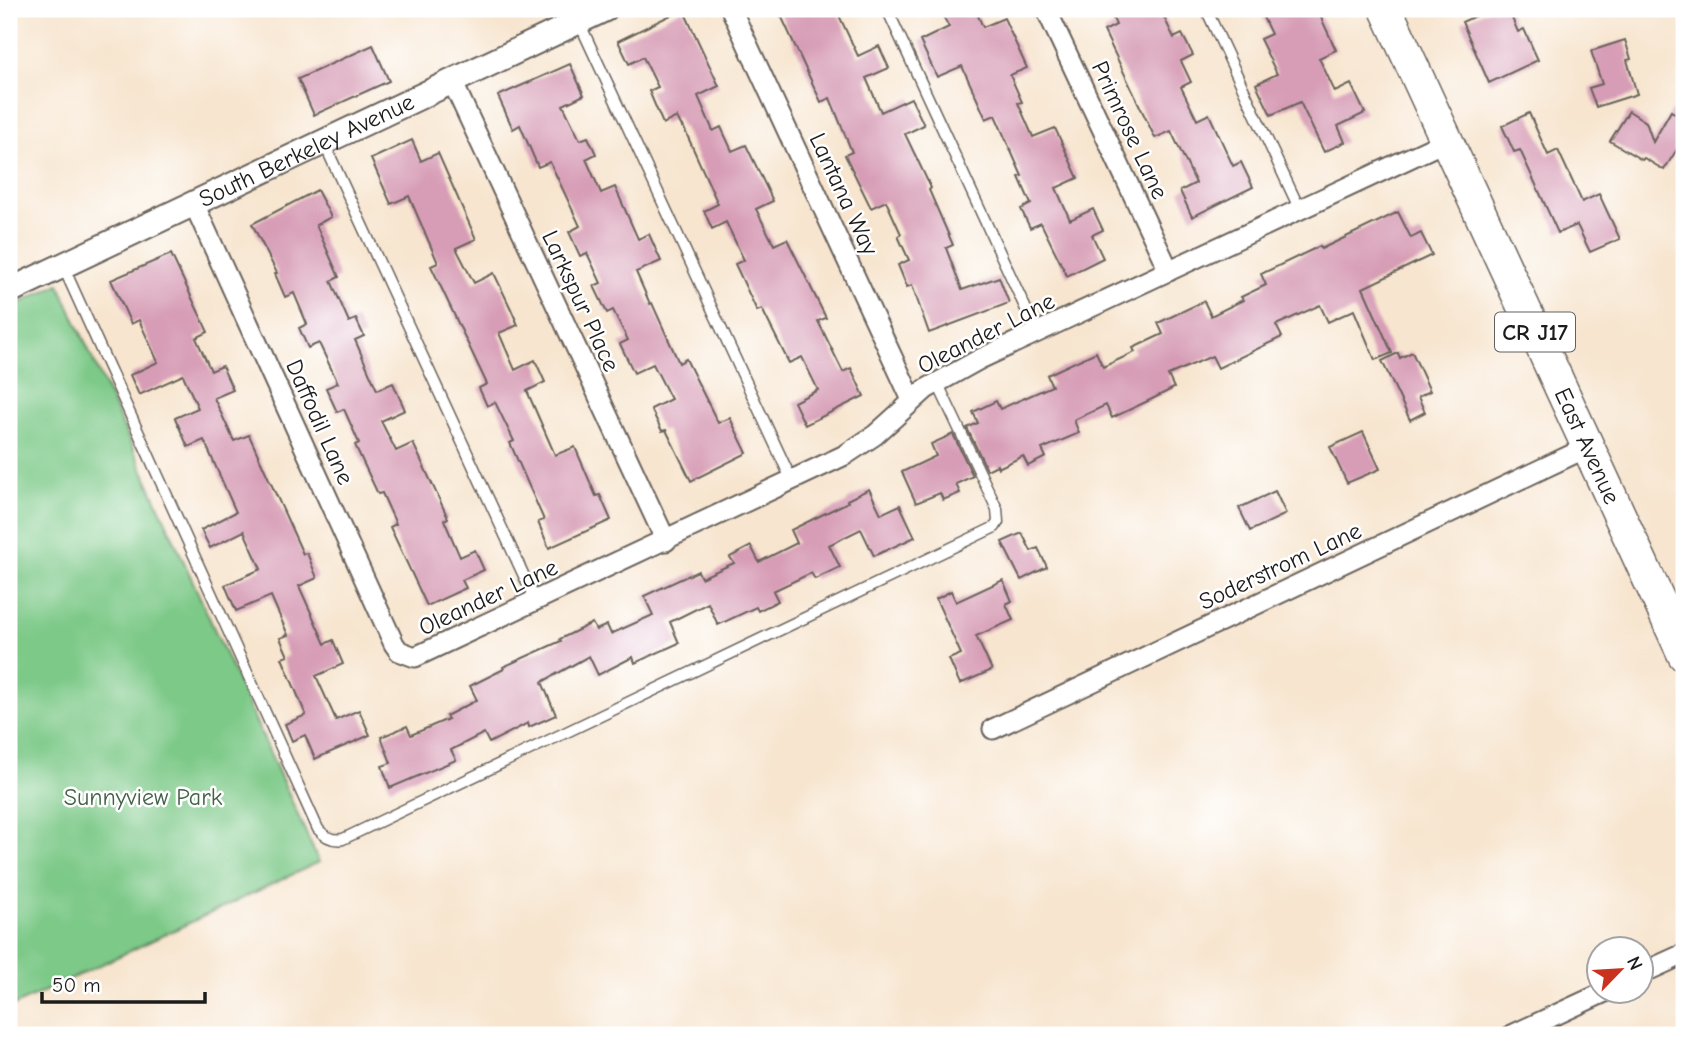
<svg xmlns="http://www.w3.org/2000/svg" width="1693" height="1044" font-family="'Comic Neue',sans-serif">
<style>
.green{fill:#7dc988;stroke:#4c7252;stroke-width:2}
.building{fill:#d79db6}
.lines{fill:none;stroke-linecap:round;stroke-linejoin:round}
.service-casing{stroke:#69625b;stroke-width:13}
.minor-casing{stroke:#69625b;stroke-width:23}
.tertiary-casing{stroke:#69625b;stroke-width:28}
.primary-casing{stroke:#69625b;stroke-width:35}
.service{stroke:#fff;stroke-width:10}
.minor{stroke:#fff;stroke-width:19}
.tertiary{stroke:#fff;stroke-width:24}
.primary{stroke:#fff;stroke-width:32}
.labels{text-anchor:middle;stroke-width:5;stroke-linejoin:round;paint-order:stroke}
.shield{fill:#fff;stroke:#606060;stroke-width:2}
.shield-label{font-size:23px;font-weight:bold;fill:#1c1c1c}
.street-label{font-size:24px;fill:#1c1c1c;stroke:#fff}
.park-label{font-size:24px;fill:#436147;stroke:#fff}
</style>
<rect width="100%" height="100%" fill="#fff"/>
<filter id="ink" filterUnits="userSpaceOnUse"><feTurbulence type="fractalNoise" baseFrequency=".0143" numOctaves="2"/><feDisplacementMap in="SourceGraphic" scale="14" xChannelSelector="R" yChannelSelector="G"/><feConvolveMatrix kernelMatrix="1 2 1 2 8 2 1 2 1" color-interpolation-filters="sRGB"/></filter>
<filter id="wash" filterUnits="userSpaceOnUse"><feTurbulence type="fractalNoise" baseFrequency=".00686" numOctaves="4" result="noise"/><feDisplacementMap in="SourceGraphic" scale="28" xChannelSelector="R" yChannelSelector="G"/><feGaussianBlur stdDeviation="1.57" result="paint"/><feColorMatrix in="noise" values="0 0 0 0 0 0 0 0 0 0 0 0 0 0 0 0 0 1.4 0 .05"/><feComposite in="paint" operator="in"/></filter>
<g filter="url(#wash)">
<rect width="100%" height="100%" fill="#f7e5cf"/>
<!-- green -->
<path class="green" d="M59 284 319 862 9 1008V308Z"/>
<g id="blocks">
<!-- building -->
<path class="building" d="M683 9 719 86 698 96 713 131 721 127 732 151 746 145 773 201 756 209 774 245 787 239 826 318 818 321 843 372 851 368 864 396 805 425 794 402 818 390 802 357 789 363 762 309 757 311 735 264 744 260 726 222 712 229 704 211 718 204 683 126 682 127 677 117 663 124 649 91 658 87 643 57 629 64 618 41Z
M778 9H836L858 56 879 46 889 68 866 78 881 112 911 98 924 125 905 134 931 188 929 190 953 245 946 248 962 290 999 277 1009 303 929 333 912 285 907 287 898 265 909 260 898 236 901 234 886 201 871 208 845 155 852 152 830 98 821 102Z
M958 9H975L983 27 1004 18 1027 68 1010 75 1022 102 1018 103 1033 137 1055 128 1078 178 1056 188 1070 220 1093 209 1103 230 1092 235 1103 258 1067 276 1041 223 1030 228 1021 209 1031 204 1019 177 1022 176 995 115 986 119 962 66 937 77 920 41 949 27 943 16Z
M1109 9H1160L1174 38 1182 34 1193 55 1181 61 1191 82 1181 87 1197 120 1209 114 1233 166 1241 162 1253 187 1192 217 1180 191 1196 183 1171 131 1155 138 1104 31 1116 25Z
M1259 9H1317L1336 50 1319 58 1335 92 1351 84 1365 113 1338 126 1345 142 1324 152 1300 102 1271 115 1256 84 1277 74 1260 39 1271 34Z
M1490 9H1508L1518 32 1524 29 1538 60 1489 83 1462 22Z
M1625 40 1631 59 1627 60 1637 94 1596 107 1589 88 1602 84 1591 51Z
M373 45 389 81 314 115 298 79Z
M570 64 584 95 563 105 580 140 588 137 596 154 586 159 601 193 615 187 638 239 649 234 661 261 636 272 650 304 652 303 679 363 686 359 718 423 730 418 747 453 691 481 666 430 662 431 651 409 671 399 653 364 634 373 620 344 628 340 613 310 607 313 594 286 601 283 587 253 580 256 569 232 580 226 550 162 538 167 520 125 513 129 498 96Z
M1629 111 1646 122 1653 142 1671 111 1684 119V138L1664 170 1644 158 1642 160 1610 141Z
M1529 113 1548 155 1558 150 1582 202 1599 194 1620 239 1590 252 1577 225 1558 233 1520 150 1514 152 1502 126Z
M412 140 421 161 438 153 476 239 456 248 474 283 494 273 511 309 518 325 499 333 515 370 535 360 545 382 527 391 555 455 575 447 596 496 600 495 611 520 549 548 538 522 544 520 510 443 514 441 495 402 487 406 479 388 487 384 431 266 438 263 409 196 391 204 371 159Z
M317 190 331 217 316 225 339 277 331 281 349 322 356 319 364 336 355 340 377 390 393 383 405 410 381 421 396 451 413 443 448 518 444 520 460 557 475 550 484 570 462 580 466 588 427 606 390 527 396 524 382 493 378 494 355 445 359 443 344 409 337 412 326 388 338 383 319 343 308 348 299 328 307 324 294 293 285 297 275 274 277 273 252 224Z
M1398 212 1411 238 1421 233 1432 255 1363 288 1392 353 1375 360 1354 310 1328 322 1320 305 1276 325 1282 337 1218 368 1212 356 1168 375 1174 388 1150 400 1112 418 1106 405 1074 420 1079 433 1042 449 1046 457 1028 466 1023 456 998 468 997 465 987 470 967 428 978 423 973 412 996 401 1000 409 1052 386 1047 375 1096 352 1103 367 1135 352 1133 348 1163 334 1158 323 1204 301 1211 316 1243 300 1241 297 1266 285 1261 274 1320 246 1321 249Z
M171 254 208 332 196 338 211 371 222 366 233 390 214 398 234 441 249 435 303 554 307 553 317 578 299 586 325 644 333 640 343 664 316 676 336 720 359 710 370 735 315 759 305 735 292 741 285 724 306 715 282 658 288 656 280 638 288 635 271 596 236 611 225 585 261 569 244 531 210 548 201 530 236 512 204 440 188 447 175 418 198 408 183 375 139 395 130 375 158 362 139 320 131 324 111 280Z
M1412 352 1430 391 1418 397 1425 412 1410 420 1382 361 1398 353 1400 358Z
M1363 432 1380 469 1347 483 1330 447Z
M953 434 973 476 956 484 960 493 943 500 940 493 916 503 902 472 936 456 931 444Z
M869 489 881 514 900 505 915 537 874 556 861 529 829 545 840 567 815 579 811 573 773 591 778 601 758 611 756 607 718 625 708 603 670 622 679 643 635 663 633 657 598 675 589 656 542 682 556 715 529 727 528 723 489 743 484 733 451 750 456 760 390 788 382 766 391 763 381 737 407 726 411 735 448 719 446 716 477 700 470 686 504 669 503 667 561 641 560 639 592 623 596 630 607 625 611 634 653 615 644 596 698 571 701 578 734 563 730 557 751 546 759 562 797 543 791 530 848 502 847 500Z
M1275 491 1286 514 1250 531 1239 508Z
M1022 533 1031 551 1038 548 1047 567 1021 580 1002 542Z
M1003 580 1012 601 1006 604 1013 620 976 636 992 670 960 684 949 659 961 654 936 599 951 591 956 602Z"/>
</g>
</g>
<g filter="url(#ink)">
<use href="#blocks" fill-opacity="0" stroke="#69625b" stroke-width="2"/>
<g class="lines">
<!-- service casing -->
<g class="service-casing">
<path id="service" d="M887 9 1037 333
M1206 9 1300 210
M579 22 792 481
M324 143 536 602
M63 266 318 829C325 837 332 841 343 839L995 527 998 522 997 509 937 382"/>
</g>
<!-- minor casing -->
<g class="minor-casing">
<path id="minor" d="M731 9 912 400
M1046 9 1169 271
M452 81 666 541
M194 204 394 644 399 651 415 657 845 455 875 435 926 389 980 359 1446 141
M993 729 1588 447
M1640 974 1684 954
M1512 1035 1605 992"/>
</g>
<!-- tertiary casing -->
<g class="tertiary-casing">
<g id="tertiary">
<path id="s1" d="M9 291 605 9"/>
</g>
</g>
<!-- primary casing -->
<g class="primary-casing">
<g id="primary">
<path id="s2" d="M1386 9 1684 655"/>
</g>
</g>
<!-- service -->
<use href="#service" class="service"/>
<!-- minor -->
<use href="#minor" class="minor"/>
<!-- tertiary -->
<use href="#tertiary" class="tertiary"/>
<!-- primary -->
<use href="#primary" class="primary"/>
</g>
</g>
<g class="labels">
<!-- shield labels -->
<rect class="shield" x="1495" y="312.5" width="80" height="39" rx="5"/>
<g class="shield-label">
<text x="1535" y="340">CR J17</text>
</g>
<!-- street labels -->
<g class="street-label">
<text transform="translate(1130 130) rotate(65)" y="8">Primrose Lane</text>
<text dy="8" stroke="none"><textPath href="#s1" startOffset="329">South Berkeley Avenue</textPath></text>
<text transform="translate(844 194) rotate(65)" y="8">Lantana Way</text>
<text transform="translate(581 301) rotate(65)" y="8">Larkspur Place</text>
<text transform="translate(986 333) rotate(-27)" y="8">Oleander Lane</text>
<text transform="translate(320 422) rotate(66)" y="8">Daffodil Lane</text>
<text dy="8" stroke="none"><textPath href="#s2" startOffset="481">East Avenue</textPath></text>
<text transform="translate(1280 566) rotate(-25)" y="8">Soderstrom Lane</text>
<text transform="translate(488 597) rotate(-25)" y="8">Oleander Lane</text>
</g>
<!-- park labels -->
<g class="park-label">
<text x="143" y="805">Sunnyview Park</text>
</g>
</g>
<!-- margin -->
<rect width="1693" height="1044" fill="none" stroke="#fff" stroke-width="35"/>
<!-- north arrow -->
<g transform="translate(1620 970) rotate(65)"><circle r="33" fill="#ffffff" stroke="#a4a4a4" stroke-width="2"/>
<path d="M0-5L12 26L0 18L-12 26Z" fill="#c8321e"/>
<text y="-10" font-size="19" font-weight="bold" text-anchor="middle" fill="#1c1c1c">N</text>
</g>
<!-- scale -->
<path d="M42 992v10h163v-10" fill="none" stroke="#1c1c1c" stroke-width="3.5"/>
<text x="52" y="992" font-size="21" fill="#1c1c1c" stroke="#ffffff" stroke-width="5" paint-order="stroke">50 m</text>
</svg>
